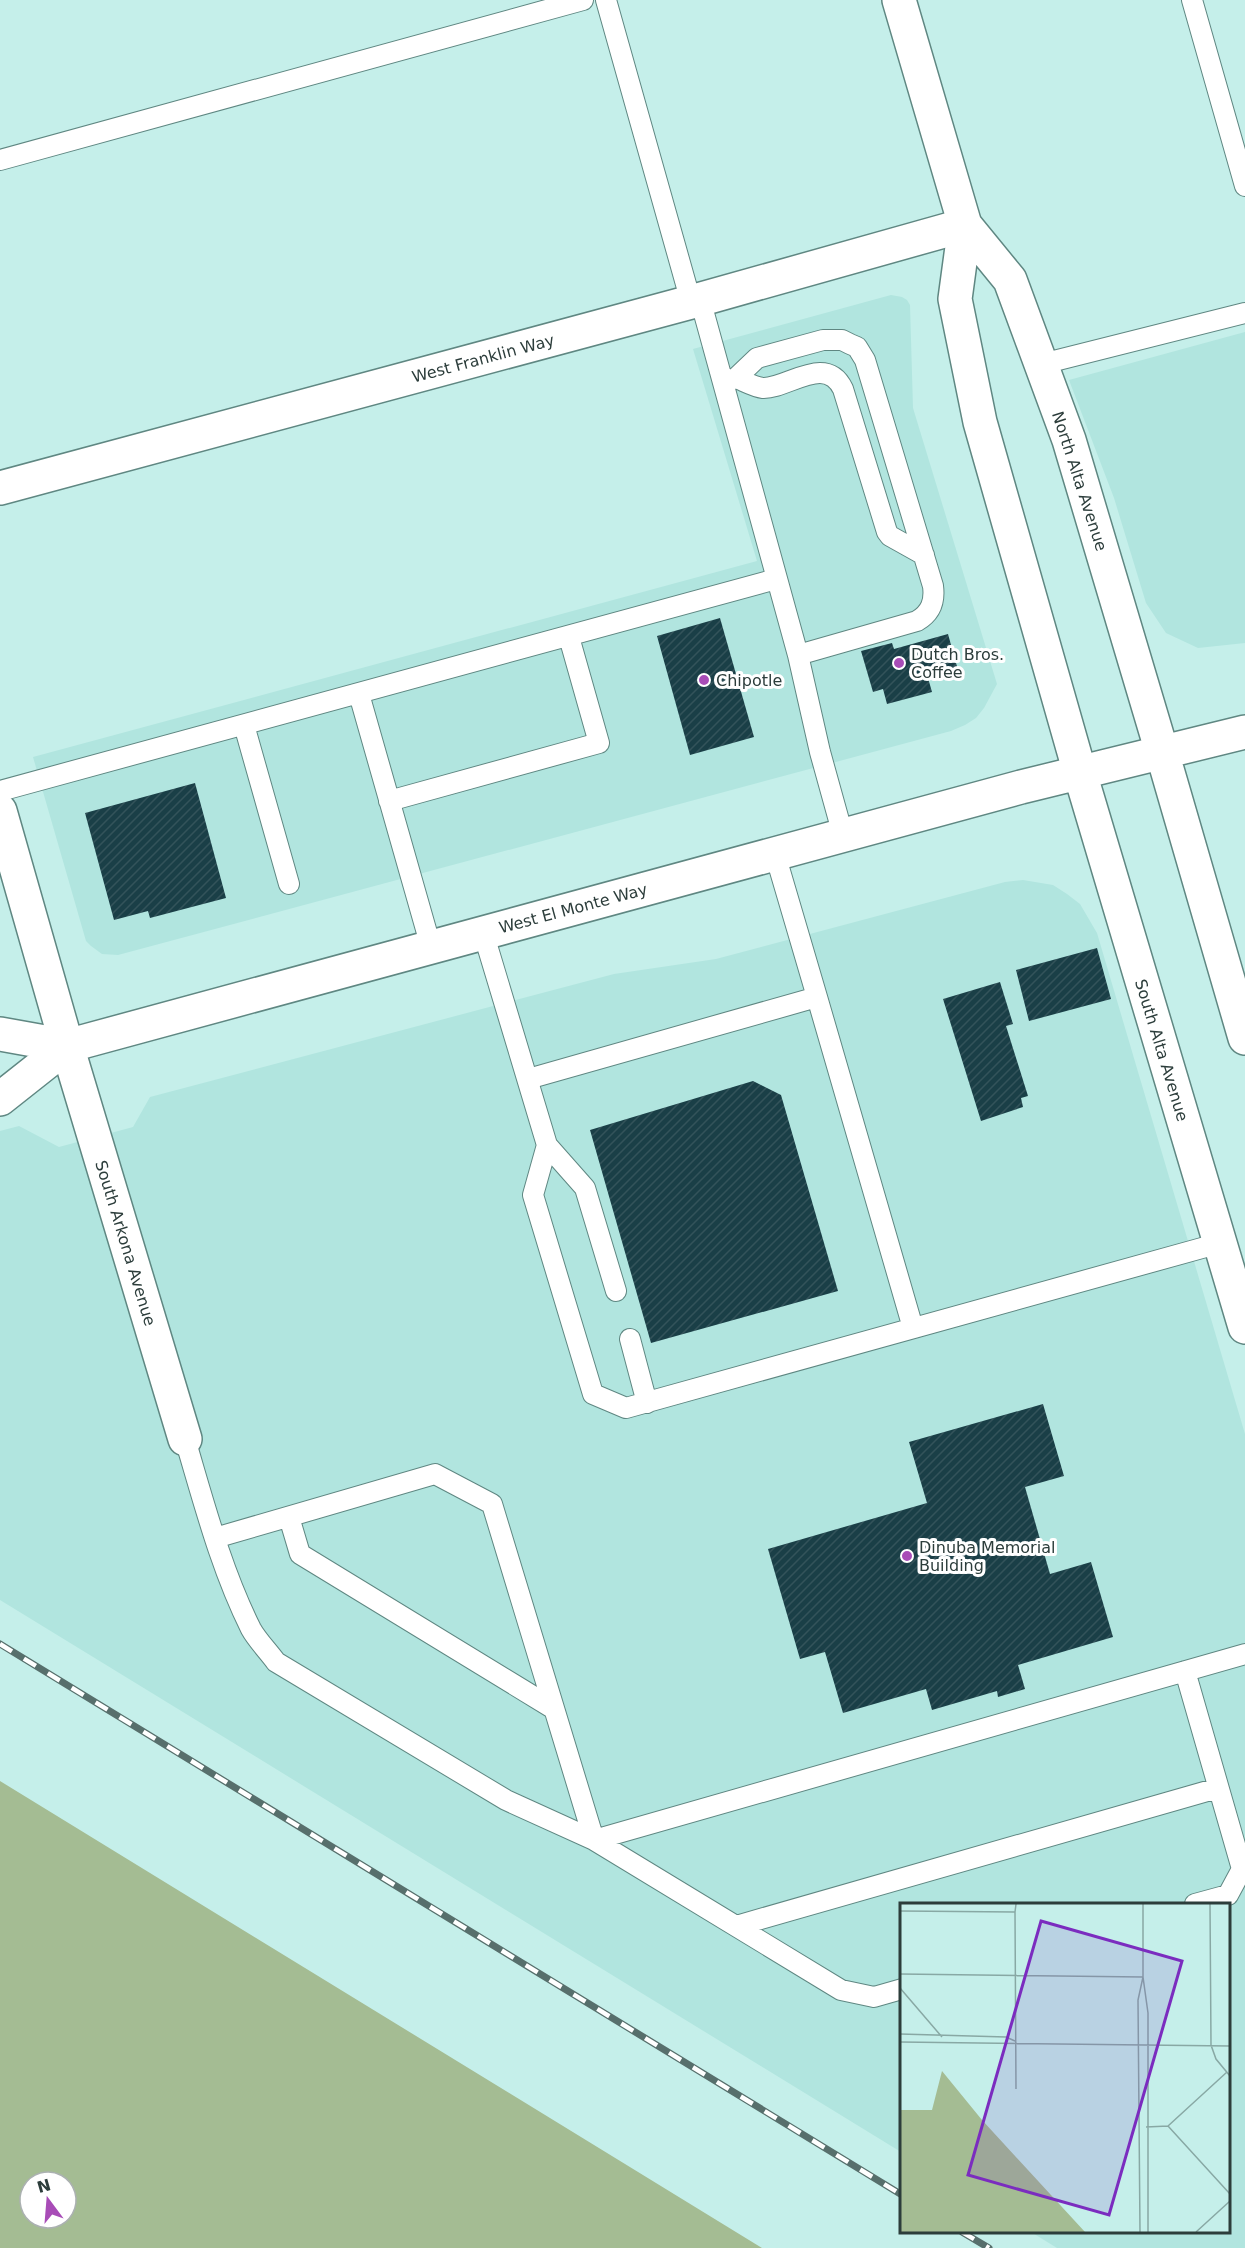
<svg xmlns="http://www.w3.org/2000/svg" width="1245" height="2248" font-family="'DejaVu Sans',sans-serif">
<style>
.built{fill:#b1e5df}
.green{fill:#a4bc93;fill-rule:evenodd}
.building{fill:url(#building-hatch)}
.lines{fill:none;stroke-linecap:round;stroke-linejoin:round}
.service-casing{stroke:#5f8782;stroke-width:22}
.minor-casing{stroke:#5f8782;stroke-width:36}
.secondary-casing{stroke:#5f8782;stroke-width:36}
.primary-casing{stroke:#5f8782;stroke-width:36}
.service{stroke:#fff;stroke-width:20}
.minor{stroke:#fff;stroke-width:33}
.secondary{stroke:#fff;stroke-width:33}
.primary{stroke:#fff;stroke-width:33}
.rail-casing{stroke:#576f6c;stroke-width:7}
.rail{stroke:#fff;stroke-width:4.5;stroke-dasharray:14;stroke-linecap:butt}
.poi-dot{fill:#a84cb7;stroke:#fff;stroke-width:2}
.labels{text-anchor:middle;stroke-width:6;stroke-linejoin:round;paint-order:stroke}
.street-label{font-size:16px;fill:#2c3d3b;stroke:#fff}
.poi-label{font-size:16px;fill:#2c3d3b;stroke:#fff;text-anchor:start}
.inset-road{fill:none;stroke:#88a8a4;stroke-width:1.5}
.view{fill:#7b2cbf;fill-opacity:0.15;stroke:#7b2cbf;stroke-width:3}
.inset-edge{fill:none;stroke:#2c3d3b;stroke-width:3}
</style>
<defs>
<pattern id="building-hatch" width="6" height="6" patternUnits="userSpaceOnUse" patternTransform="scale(1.5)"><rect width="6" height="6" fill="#1a3f47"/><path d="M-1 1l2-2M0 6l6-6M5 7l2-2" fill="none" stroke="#33535a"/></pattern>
</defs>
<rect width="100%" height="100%" fill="#c5efea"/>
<!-- built -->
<path class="built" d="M891 295 902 297 907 300 910 305 913 408 997 684 984 708 976 718 965 725 951 731 118 955 102 954 91 946 86 941 33 757 757 561 693 349Z
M1245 332V643L1198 648 1166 633 1146 603 1114 498 1069 380Z
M1023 880 1053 885 1067 894 1080 904 1097 933 1245 1434V2248H1057L1031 2232H1228V1904H902L901 2152 0 1600V1131L19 1126 59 1147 133 1127 150 1097 614 974 716 959 1005 882Z"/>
<!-- green -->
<path class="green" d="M0 1781 762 2248H0ZM30 2182H66V2218H30Z"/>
<!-- building -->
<path class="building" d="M720 618 754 737 690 755 657 636Z
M948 634 958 670 928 678 932 692 887 704 883 689 873 692 861 651 892 643 894 649Z
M195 783 226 898 150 918 148 911 114 920 85 813Z
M1097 948 1111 999 1029 1021 1016 970Z
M1000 982 1013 1024 1006 1026 1028 1096 1021 1098 1023 1107 981 1121 943 999Z
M753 1081 781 1095 838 1291 651 1343 590 1130Z
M1043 1404 1064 1476 1025 1487 1050 1574 1091 1562 1113 1637 1018 1665 1025 1689 998 1697 997 1691 932 1710 926 1689 843 1713 825 1652 800 1659 768 1549 927 1503 909 1442Z"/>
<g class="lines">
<!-- service casing -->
<g class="service-casing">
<path id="service" d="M606 0 691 302
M1192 0 1245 186
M0 160 583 0
M700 299 798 655 820 752 843 835
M1042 364 1245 313
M736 378C744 381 754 387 763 388 787 389 826 353 843 389L887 532 890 536 924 555
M723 382 736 378 757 358 823 340H842L850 344 857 347 865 360 933 586C935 601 931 613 917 621L798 655
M359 694 431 947
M244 725 289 884
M0 791 776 579
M389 801 599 743 569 637
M775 854 817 997
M483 932 547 1145 533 1195 593 1394 626 1408 1220 1243
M528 1079 817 997 913 1328
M547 1145 585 1188 616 1291
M630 1339 647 1403
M185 1439C204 1503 221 1569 251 1629 257 1640 268 1651 276 1662L506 1800 594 1840 1245 1654
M289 1517 300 1554 554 1709
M215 1538 435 1474 492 1504 594 1840 841 1990 874 1997 902 1989
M1185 1671 1242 1869 1228 1895 1195 1904
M736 1926 1218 1788"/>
</g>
<!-- minor casing -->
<g class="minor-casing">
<path id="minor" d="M0 488 691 302 965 225
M0 811 67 1046 185 1439"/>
</g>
<!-- secondary casing -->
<g class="secondary-casing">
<path id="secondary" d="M899 0 965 225 1010 280 1069 440 1162 752
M965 225 955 299 980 422 1080 773"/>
</g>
<!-- primary casing -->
<g class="primary-casing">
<path id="primary" d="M1162 752 1245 1038
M1080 773 1245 1327
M0 1034 67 1046
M0 1099 67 1046 1021 787 1245 732"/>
</g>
<!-- service -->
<use href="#service" class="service"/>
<!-- minor -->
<use href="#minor" class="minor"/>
<!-- secondary -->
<use href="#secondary" class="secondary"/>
<!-- primary -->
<use href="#primary" class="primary"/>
<!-- rail casing -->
<g class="rail-casing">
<path id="rail" d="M0 1644 902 2195
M962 2232 989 2248"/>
</g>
<!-- rail -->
<use href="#rail" class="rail"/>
</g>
<!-- markers -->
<g class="poi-dot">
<circle cx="899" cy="663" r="6"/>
<circle cx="704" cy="680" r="6"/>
<circle cx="907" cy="1556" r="6"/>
</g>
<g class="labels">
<!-- street labels -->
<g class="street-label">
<text transform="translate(483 358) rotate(-15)" y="6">West Franklin Way</text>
<text transform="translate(1080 481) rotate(72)" y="6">North Alta Avenue</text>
<text transform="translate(573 908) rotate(-15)" y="6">West El Monte Way</text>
<text transform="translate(1162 1050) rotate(73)" y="6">South Alta Avenue</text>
<text transform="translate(126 1243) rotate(73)" y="6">South Arkona Avenue</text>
</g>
<!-- poi labels -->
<g class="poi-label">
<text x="911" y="660">Dutch Bros.<tspan x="911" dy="18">Coffee</tspan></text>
<text x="716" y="686">Chipotle</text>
<text x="919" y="1553">Dinuba Memorial<tspan x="919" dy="18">Building</tspan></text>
</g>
</g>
<!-- overview -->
<g transform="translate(900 1903)">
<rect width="330" height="330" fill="#c5efea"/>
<path d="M42 168 82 217 185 329H0V207H32Z" fill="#a4bc93"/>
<path class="inset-road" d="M243 1V74L248 110V329M310 1 311 142 316 156 330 173M0 8 115 9 116 1M115 9 116 186M0 71 243 74M0 85 42 134M0 131 106 134 115 138M0 139 330 143M268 223 327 169M246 224 268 223 330 291M240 329 238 97 243 74M296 329 330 298"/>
<path class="view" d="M141 18 282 58 209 312 68 272Z"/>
<rect width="330" height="330" class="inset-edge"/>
</g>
<!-- north arrow -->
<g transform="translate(48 2200) rotate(344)"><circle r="28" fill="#ffffff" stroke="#abb1b1" stroke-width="1.5"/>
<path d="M0-4.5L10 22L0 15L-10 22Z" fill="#a84cb7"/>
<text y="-9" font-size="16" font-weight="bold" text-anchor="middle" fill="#2c3d3b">N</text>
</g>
</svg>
